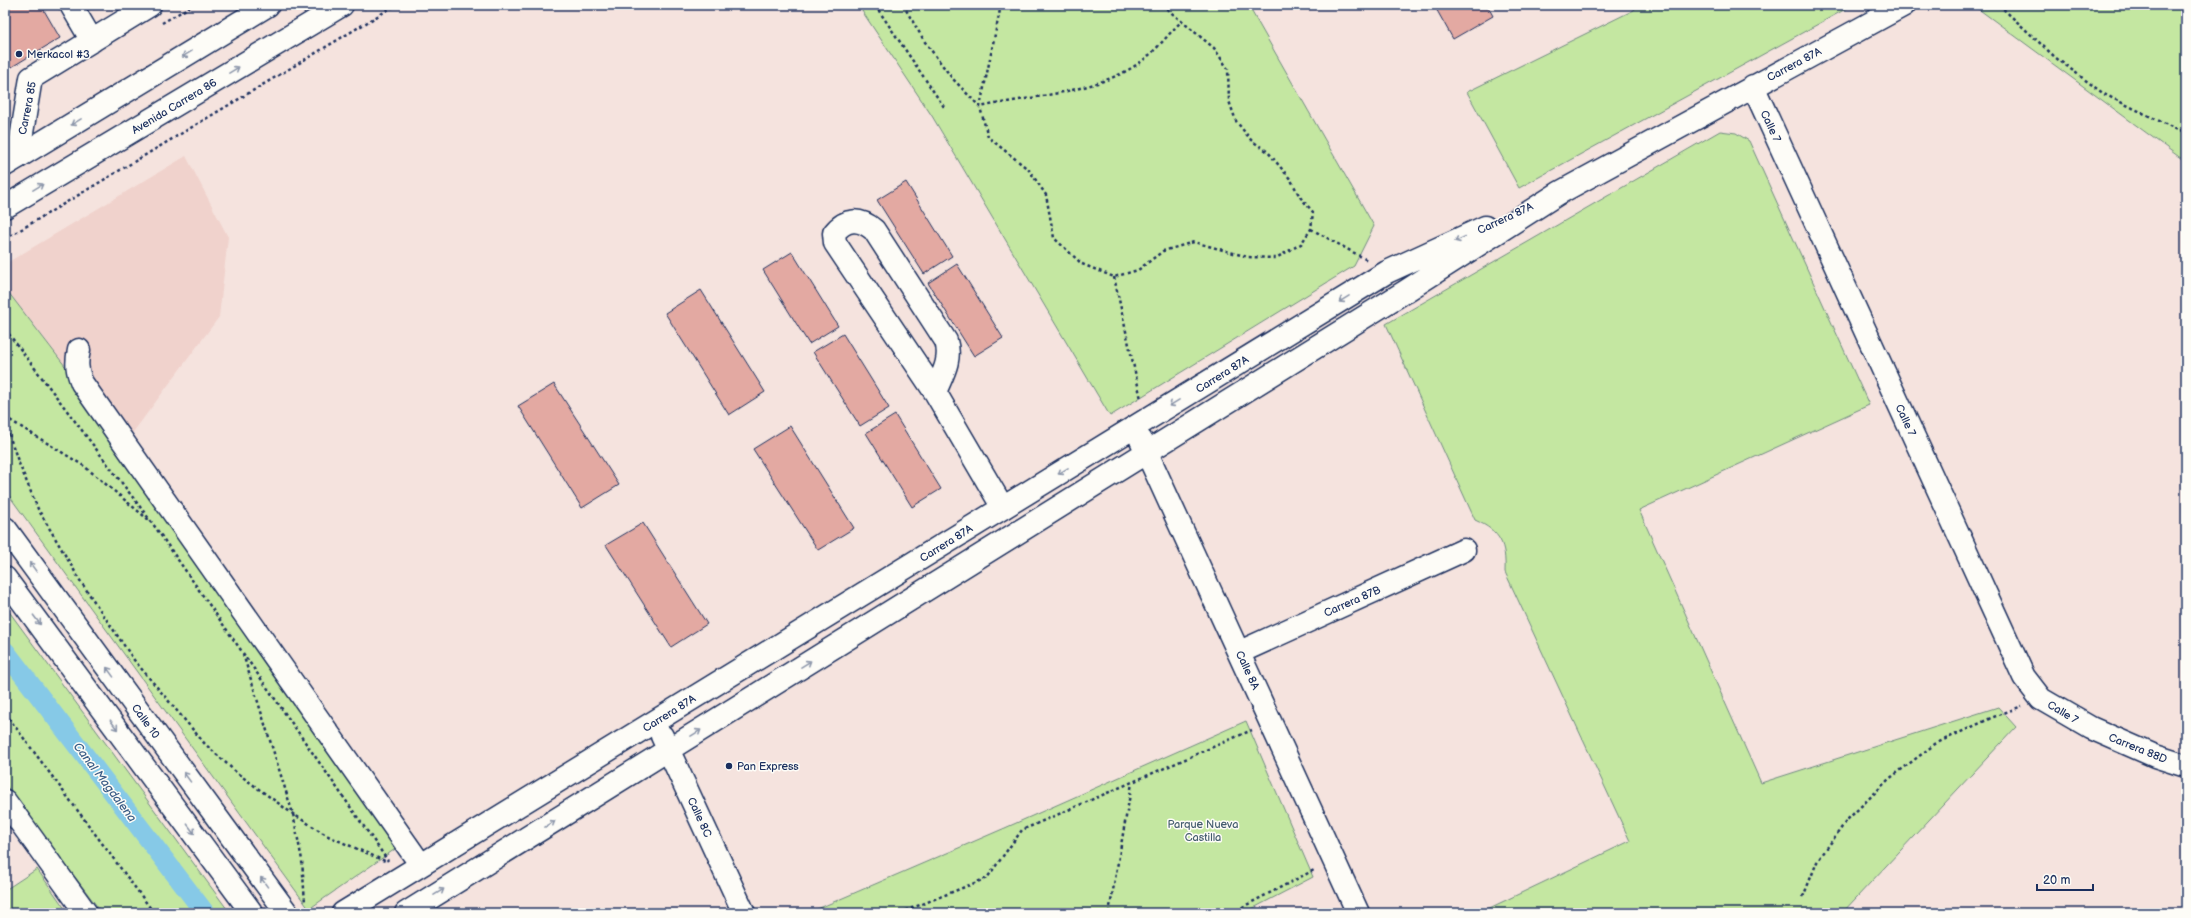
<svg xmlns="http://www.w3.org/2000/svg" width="2191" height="918" font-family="'Balsamiq Sans',sans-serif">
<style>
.built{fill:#f0d2cc}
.green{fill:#c4e7a1;stroke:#708b80}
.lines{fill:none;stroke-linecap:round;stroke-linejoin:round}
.canal{stroke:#86c9e7;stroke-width:20}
.building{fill:#e3a9a2;stroke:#1b2f5e}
.minor-casing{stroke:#1b2f5e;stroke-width:25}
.major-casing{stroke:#1b2f5e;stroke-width:25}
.path{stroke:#1b2f5e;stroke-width:2.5;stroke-dasharray:3 3;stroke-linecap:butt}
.minor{stroke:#fdfcf7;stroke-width:22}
.major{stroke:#fdfcf7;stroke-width:22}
.oneway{stroke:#8c96aa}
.poi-dot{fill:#1b2f5e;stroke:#fdfcf7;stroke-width:1.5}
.labels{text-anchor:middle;stroke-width:3;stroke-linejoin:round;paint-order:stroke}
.poi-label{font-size:11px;fill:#1b2f5e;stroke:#fdfcf7;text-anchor:start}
.street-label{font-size:11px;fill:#1b2f5e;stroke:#fdfcf7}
.park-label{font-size:11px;fill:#455d6f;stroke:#fdfcf7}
.water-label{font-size:12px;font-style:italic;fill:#3b5d87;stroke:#fdfcf7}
</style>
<rect width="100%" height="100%" fill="#f5e3de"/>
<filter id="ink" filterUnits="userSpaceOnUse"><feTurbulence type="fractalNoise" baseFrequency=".025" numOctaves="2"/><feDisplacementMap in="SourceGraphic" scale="8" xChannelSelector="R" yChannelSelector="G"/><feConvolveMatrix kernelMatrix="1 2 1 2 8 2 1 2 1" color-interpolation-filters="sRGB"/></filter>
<g filter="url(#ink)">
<!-- built -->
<path class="built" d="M186 156 228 237 219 317 125 443 5 288V264Z"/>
<!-- green -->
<path class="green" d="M858 5H1248L1374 226 1354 266 1110 416 932 116Z
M1637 5H1853L1519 188 1467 92 1634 10Z
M1973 5H2186V162Z
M1720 131 1736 133 1749 141 1869 405 1639 510 1761 783 1998 707 2016 727 1842 913H1479L1630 841 1505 572C1506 544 1501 532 1475 520L1386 324Z
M5 288 125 444 401 845 309 909 5 490Z
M5 606 230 913H102L18 801 5 784Z
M1246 721 1313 877 1244 913H808L1005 828Z
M37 869 68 913H5V890Z"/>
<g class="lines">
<!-- canal -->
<path class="canal" d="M5 651 205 913"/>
</g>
<!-- building -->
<path class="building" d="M5 5H41L60 38 5 71Z
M1434 5H1487L1493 16 1453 39Z
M906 182 952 256 924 274 877 200Z
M792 252 838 326 809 344 763 270Z
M957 264 1003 338 974 356 928 283Z
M701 290 765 392 729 415 665 313Z
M843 334 889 408 860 426 813 352Z
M554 384 619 485 582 508 518 406Z
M895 415 941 489 912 507 866 433Z
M790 426 854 528 818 550 753 449Z
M643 523 707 624 671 647 606 545Z"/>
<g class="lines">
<!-- minor casing -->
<g class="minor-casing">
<path id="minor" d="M71 5 92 41
M1753 86 2024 677 2041 699 2091 728 2155 756 2186 766
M18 157 31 78 150 5
M79 350C76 363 77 371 82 383L421 865
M935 392C942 375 952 360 946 341L874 230C860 218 846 218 834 233L835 243 935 392 1003 508
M1141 440 1358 913
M5 528 287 913
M5 578 252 913
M1240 652 1464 550
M662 736 744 913
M5 801 86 913
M343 913 1387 272 1485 227
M406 913 1406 291 1559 193 1904 5"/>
</g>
<!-- major casing -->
<g class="major-casing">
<path id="major" d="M5 165 268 5
M5 207 342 5"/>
</g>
<!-- path -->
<path class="path" d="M875 5 944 107
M903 5 925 42 952 78 980 107C1031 96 1108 92 1148 56 1160 46 1170 32 1182 21
M1001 5 980 107 988 137 1029 170 1046 195 1054 238 1082 264 1114 277 1138 270 1163 251 1194 242 1248 257 1276 258 1301 244 1311 229 1313 212 1300 197 1291 180 1268 152 1251 140 1236 121 1229 101 1228 69 1214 48 1162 5
M1999 5 2056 58 2104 94 2186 134
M162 23 193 5
M1311 229 1367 260
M5 239 396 5
M1114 277 1141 399
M5 329 153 524 388 861
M5 417 84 466 150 521
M5 423 18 461 38 509 81 582 134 660 205 744 237 773 293 814 328 836 387 862
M243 654 293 814 302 860 305 903
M5 713 154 913
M1803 897 1817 862 1847 820 1889 779 1935 744 1991 718 2022 706
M900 913 987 878 1022 830 1252 730
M1109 913 1132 783
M1231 913 1316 869"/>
<!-- minor -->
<use href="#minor" class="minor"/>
<!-- major -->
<use href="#major" class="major"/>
</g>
<!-- one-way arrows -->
<defs><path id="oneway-shaft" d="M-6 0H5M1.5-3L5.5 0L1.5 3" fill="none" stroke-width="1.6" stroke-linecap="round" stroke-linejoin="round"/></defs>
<g class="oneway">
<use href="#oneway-shaft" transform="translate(187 54) rotate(149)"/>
<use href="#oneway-shaft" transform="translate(234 70) rotate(-31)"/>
<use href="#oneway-shaft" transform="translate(76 122) rotate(149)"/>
<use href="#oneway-shaft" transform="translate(38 187) rotate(-31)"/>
<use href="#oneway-shaft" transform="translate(1460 239) rotate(155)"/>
<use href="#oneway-shaft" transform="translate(1344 299) rotate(148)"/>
<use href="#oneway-shaft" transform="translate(1174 403) rotate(148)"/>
<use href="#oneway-shaft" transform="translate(1063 471) rotate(148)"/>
<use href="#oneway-shaft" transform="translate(33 567) rotate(-126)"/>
<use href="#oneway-shaft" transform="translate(37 620) rotate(53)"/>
<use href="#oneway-shaft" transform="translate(806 664) rotate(-32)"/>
<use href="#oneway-shaft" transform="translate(110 672) rotate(-126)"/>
<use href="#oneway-shaft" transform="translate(114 725) rotate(53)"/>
<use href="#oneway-shaft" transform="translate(696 733) rotate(-32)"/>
<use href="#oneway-shaft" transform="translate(187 777) rotate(-126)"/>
<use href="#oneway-shaft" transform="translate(550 824) rotate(-32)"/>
<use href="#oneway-shaft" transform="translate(191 829) rotate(53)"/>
<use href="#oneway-shaft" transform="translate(264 882) rotate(-126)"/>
<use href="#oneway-shaft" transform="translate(439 892) rotate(-32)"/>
</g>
</g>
<!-- markers -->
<g class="poi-dot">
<circle cx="19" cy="54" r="4"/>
<circle cx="729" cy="766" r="4"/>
</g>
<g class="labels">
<!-- poi labels -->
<g class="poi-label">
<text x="27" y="58">Merkacol #3</text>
<text x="737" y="770">Pan Express</text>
</g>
<!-- street labels -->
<g class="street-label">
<text transform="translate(1794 64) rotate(-28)" y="4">Carrera 87A</text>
<text transform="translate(174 106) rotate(-31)" y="4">Avenida Carrera 86</text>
<text transform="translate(27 108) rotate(-79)" y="4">Carrera 85</text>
<text transform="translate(1771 126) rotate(65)" y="4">Calle 7</text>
<text transform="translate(1505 218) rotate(-25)" y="4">Carrera 87A</text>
<text transform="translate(1222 374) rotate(-32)" y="4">Carrera 87A</text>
<text transform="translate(1906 420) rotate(65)" y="4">Calle 7</text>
<text transform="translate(946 543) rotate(-32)" y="4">Carrera 87A</text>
<text transform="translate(1352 601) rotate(-24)" y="4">Carrera 87B</text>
<text transform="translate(1248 670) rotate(65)" y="4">Calle 8A</text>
<text transform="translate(2063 712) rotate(31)" y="4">Calle 7</text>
<text transform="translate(669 713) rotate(-32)" y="4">Carrera 87A</text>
<text transform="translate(146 721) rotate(54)" y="4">Calle 10</text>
<text transform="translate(2138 748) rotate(22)" y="4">Carrera 88D</text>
<text transform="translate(700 817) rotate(65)" y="4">Calle 8C</text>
</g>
<!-- park labels -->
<g class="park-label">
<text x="1203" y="828">Parque Nueva<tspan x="1203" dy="13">Castilla</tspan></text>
</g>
<!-- water labels -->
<g class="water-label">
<text transform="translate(105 782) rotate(53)" y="4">Canal Magdalena</text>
</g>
</g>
<!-- margin -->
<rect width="2191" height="918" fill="none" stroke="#fdfcf7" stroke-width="20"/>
<rect x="10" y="10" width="2171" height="898" fill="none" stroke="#1b2f5e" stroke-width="1.5" filter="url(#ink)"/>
<!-- scale -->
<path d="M2037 884v6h56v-6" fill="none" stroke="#1b2f5e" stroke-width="2"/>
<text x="2043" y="884" font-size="12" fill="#1b2f5e" stroke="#fdfcf7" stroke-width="3" paint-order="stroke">20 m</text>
</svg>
